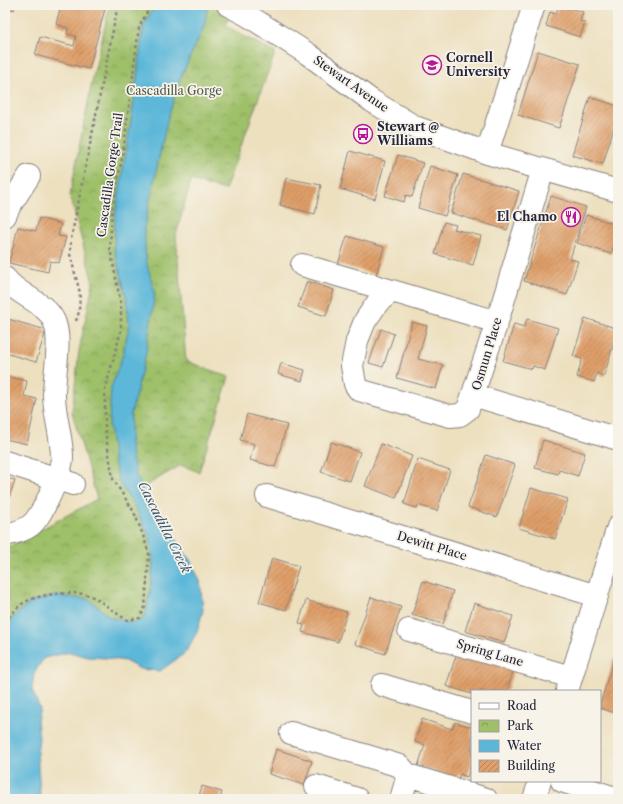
<svg xmlns="http://www.w3.org/2000/svg" width="623" height="804" font-family="'Libre Caslon Text',serif">
<style>
.park{fill:url(#park-crowns);stroke:#607152}
.water{fill:#5bb7d9;stroke:#3e6c8a}
.building{fill:url(#building-hatch)}
.lines{fill:none;stroke-linecap:round;stroke-linejoin:round}
.minor-casing{stroke:#88817d;stroke-width:24}
.path{stroke:#88817d;stroke-width:2.5;stroke-dasharray:3 3;stroke-linecap:butt}
.minor{stroke:#fff;stroke-width:22}
.labels{text-anchor:middle;stroke-width:3.5;stroke-linejoin:round;paint-order:stroke}
.poi-label{font-size:12px;font-weight:bold;fill:#22223b;stroke:#f7f3e8;text-anchor:start}
.street-label{font-size:12px;fill:#22223b;stroke:#f7f3e8}
.park-label{font-size:12px;fill:#4d594b;stroke:#f7f3e8}
.water-label{font-size:13px;font-style:italic;fill:#365672;stroke:#f7f3e8}
</style>
<defs>
<pattern id="park-crowns" width="20" height="18" patternUnits="userSpaceOnUse"><rect width="20" height="18" fill="#9ec069"/><path d="M2 6a3 3 0 1 1 6 0M12 15a3 3 0 1 1 6 0" fill="none" stroke="#809c58"/></pattern>
<pattern id="building-hatch" width="6" height="6" patternUnits="userSpaceOnUse"><rect width="6" height="6" fill="#df9f69"/><path d="M-1 1l2-2M0 6l6-6M5 7l2-2" fill="none" stroke="#b48158"/></pattern>
</defs>
<rect width="100%" height="100%" fill="#f7f3e8"/>
<filter id="ink" filterUnits="userSpaceOnUse"><feTurbulence type="fractalNoise" baseFrequency=".025" numOctaves="2"/><feDisplacementMap in="SourceGraphic" scale="8" xChannelSelector="R" yChannelSelector="G"/><feConvolveMatrix kernelMatrix="1 2 1 2 8 2 1 2 1" color-interpolation-filters="sRGB"/></filter>
<filter id="wash" filterUnits="userSpaceOnUse"><feTurbulence type="fractalNoise" baseFrequency=".012" numOctaves="4" result="noise"/><feDisplacementMap in="SourceGraphic" scale="16" xChannelSelector="R" yChannelSelector="G"/><feGaussianBlur stdDeviation="0.9" result="paint"/><feColorMatrix in="noise" values="0 0 0 0 0 0 0 0 0 0 0 0 0 0 0 0 0 1.4 0 .05"/><feComposite in="paint" operator="in"/></filter>
<g filter="url(#wash)">
<rect width="100%" height="100%" fill="#ede0bf"/>
<!-- park -->
<path class="park" d="M110 5H232L226 26 275 53 225 190 191 180 176 235 186 361 229 377 199 472 181 465 140 489 164 521 185 624 31 635 5 799V549L97 499 72 412 79 351 93 283 70 195 93 77Z"/>
<!-- water -->
<path class="water" d="M155 5H208L204 27 180 79 167 121 144 228 146 260 155 294 146 353 131 414 130 446 136 476 147 496 190 560 200 581 203 610 197 632 185 653 160 671 140 669 125 661 107 658 88 657 70 652 44 658 34 673 32 690 40 709 37 720 39 739 37 753 40 793 38 799H5V680L6 673 5 665V631L7 625 16 614 31 602 56 596 89 599 110 617 135 623 145 617 150 592 153 562 150 538 136 509 119 482 113 458 109 425 111 388 123 354 129 325 127 300 114 248 115 218 134 101 143 27Z"/>
<g id="blocks">
<!-- building -->
<path class="building" d="M5 5H15L14 10 5 7Z
M61 5H106L89 69 35 55 40 37 74 46 76 36 67 34 68 28 56 24Z
M559 5 583 12 580 21 585 23 580 37 546 26 550 12 556 14Z
M538 51 580 64 559 128 518 115Z
M590 97 618 106V113L603 164 572 155Z
M350 151 385 161 375 199 340 189Z
M398 155 423 163 412 197 406 195 404 202 385 196Z
M430 166 458 175 445 216 418 208Z
M463 174 519 191 507 230 451 213Z
M286 178 321 185 315 214 280 205Z
M551 196 586 207 570 259 578 261 567 295 524 281Z
M586 215 618 225V233L611 254 577 243Z
M39 218 61 224 58 236 66 237 59 263 50 261 48 272 9 263 18 227 36 231Z
M444 222 456 225 454 229 481 236 473 265 435 254Z
M347 236 384 247 376 275 338 264Z
M307 281 334 290 326 316 298 307Z
M585 318 618 329 604 376 597 373 594 382 577 377 582 359 573 356Z
M8 319 46 330 36 362 5 353V331Z
M527 319 558 328 545 370 533 366 532 369 503 361 514 324 524 327Z
M412 322 427 326 418 359 443 365 436 389 397 378Z
M381 329 394 334 383 367 369 363Z
M281 363 305 370 302 381 278 374Z
M5 376 27 381 24 396 37 399 27 444 5 439Z
M247 414 287 425 275 467 250 460 254 444 240 440Z
M543 440 585 453 578 476 559 470 558 474 535 468Z
M331 442 360 452 350 481 321 472Z
M381 444 412 456 396 498 365 486Z
M486 455 515 465 497 517 468 507Z
M418 459 450 470 437 511 418 505 417 508 404 504Z
M5 478 15 480 5 509Z
M531 488 568 499 555 539 519 528Z
M272 558 299 566 286 610 259 602Z
M423 581 453 591 443 624 412 615Z
M371 597 401 607 385 654 355 644Z
M306 600 347 612 338 642 302 632 304 625 299 623Z
M474 603 513 616 504 643 465 631Z
M458 650 514 669 507 691H472V694L446 686Z
M614 658 618 659V714L600 708V704Z
M422 719 452 729 455 722 472 727V766L471 765 467 777 460 774 458 779 418 766 425 745 415 742Z
M276 749 312 761 304 785 269 774Z
M202 786 222 792 220 799H198Z
M409 793 428 799H407Z
M183 795 193 799H182Z"/>
</g>
</g>
<g filter="url(#ink)">
<use href="#blocks" fill-opacity="0" stroke="#88817d" stroke-width="1"/>
<g class="lines">
<!-- minor casing -->
<g class="minor-casing">
<path id="minor" d="M228 5 247 15 308 54 372 101 415 127 487 153 618 191
M487 153 534 5
M5 216 9 207 29 176
M302 265 392 291
M5 278C18 296 45 301 54 321 62 339 54 374 54 394 54 416 62 436 62 457 62 472 44 510 35 521 28 530 15 533 5 535
M497 322 392 291 378 302 365 321 357 341 352 366 355 384 359 390 450 416 460 415 468 409 497 322 543 169
M473 395 618 439
M5 462 73 484
M267 496 597 596
M409 630 571 677
M382 685 472 712
M567 691 618 527
M291 733 400 766 408 775 486 799
M562 781 618 799
M316 786 357 799
M401 799 408 775
M534 799 540 781"/>
</g>
<!-- path -->
<path class="path" d="M76 321 79 312 80 293 70 254 71 239 118 5
M5 622C11 615 18 605 27 601 41 594 76 590 91 596 103 602 115 613 127 620L140 618 145 607 149 554 143 535 134 512 113 479 105 431V390L121 331V305L110 248 112 210 123 153 139 27 151 5"/>
<!-- minor -->
<use href="#minor" class="minor"/>
</g>
</g>
<!-- icons -->
<defs>
<g id="university-ring" transform="scale(1)"><circle r="9.5" fill="#f7f3e8" stroke="#b5179e" stroke-width="1.5"/><path d="M0-5L7-2L0 1L-7-2ZM-4 1L0 2.5L4 1V4Q0 6-4 4Z" fill="#b5179e"/></g>
<g id="bus-ring" transform="scale(1)"><circle r="9.5" fill="#f7f3e8" stroke="#b5179e" stroke-width="1.5"/><path d="M-5-6H5V4H4V6H2V4H-2V6H-4V4H-5ZM-3.5-4V0h7V-4ZM-3.5 1.2v1.5H-2V1.2ZM2 1.2v1.5H3.5V1.2Z" fill="#b5179e"/></g>
<g id="restaurant-ring" transform="scale(1)"><circle r="9.5" fill="#f7f3e8" stroke="#b5179e" stroke-width="1.5"/><path d="M-5-6h1v4h1v-4h1v4h1v-4h1v5L-1.5 .5V6h-2V.5L-5-1ZM5-6V6H3V1.5H1.5Q1.5-4 5-6Z" fill="#b5179e"/></g>
</defs>
<g fill-rule="evenodd">
<use href="#university-ring" x="432" y="65"/>
<use href="#bus-ring" x="363" y="134"/>
<use href="#restaurant-ring" x="571" y="217"/>
</g>
<g class="labels">
<!-- poi labels -->
<g class="poi-label">
<text x="446" y="62">Cornell<tspan x="446" dy="14">University</tspan></text>
<text x="377" y="131">Stewart @<tspan x="377" dy="14">Williams</tspan></text>
<text x="557" y="221" text-anchor="end">El Chamo</text>
</g>
<!-- street labels -->
<g class="street-label">
<text transform="translate(351 84) rotate(35)" y="4">Stewart Avenue</text>
<text transform="translate(110 175) rotate(-82)" y="4">Cascadilla Gorge Trail</text>
<text transform="translate(487 354) rotate(-73)" y="4">Osmun Place</text>
<text transform="translate(432 546) rotate(17)" y="4">Dewitt Place</text>
<text transform="translate(490 653) rotate(16)" y="4">Spring Lane</text>
</g>
<!-- park labels -->
<g class="park-label">
<text x="174" y="95">Cascadilla Gorge</text>
</g>
<!-- water labels -->
<g class="water-label">
<text transform="translate(165 527) rotate(63)" y="5">Cascadilla Creek</text>
</g>
</g>
<!-- margin -->
<rect width="623" height="804" fill="none" stroke="#f7f3e8" stroke-width="20"/>
<!-- legend -->
<rect x="471" y="690" width="130" height="92" fill="#f7f3e8" stroke="#a29fa3"/>
<rect x="479" y="703" width="20" height="6" fill="#ffffff" stroke="#a29fa3"/>
<text x="507" y="710" font-size="12" fill="#22223b">Road</text>
<rect x="479" y="720" width="20" height="12" fill="url(#park-crowns)" stroke="#a29fa3"/>
<text x="507" y="730" font-size="12" fill="#22223b">Park</text>
<rect x="479" y="740" width="20" height="12" fill="#5bb7d9" stroke="#a29fa3"/>
<text x="507" y="750" font-size="12" fill="#22223b">Water</text>
<rect x="479" y="760" width="20" height="12" fill="url(#building-hatch)" stroke="#a29fa3"/>
<text x="507" y="770" font-size="12" fill="#22223b">Building</text>
</svg>
